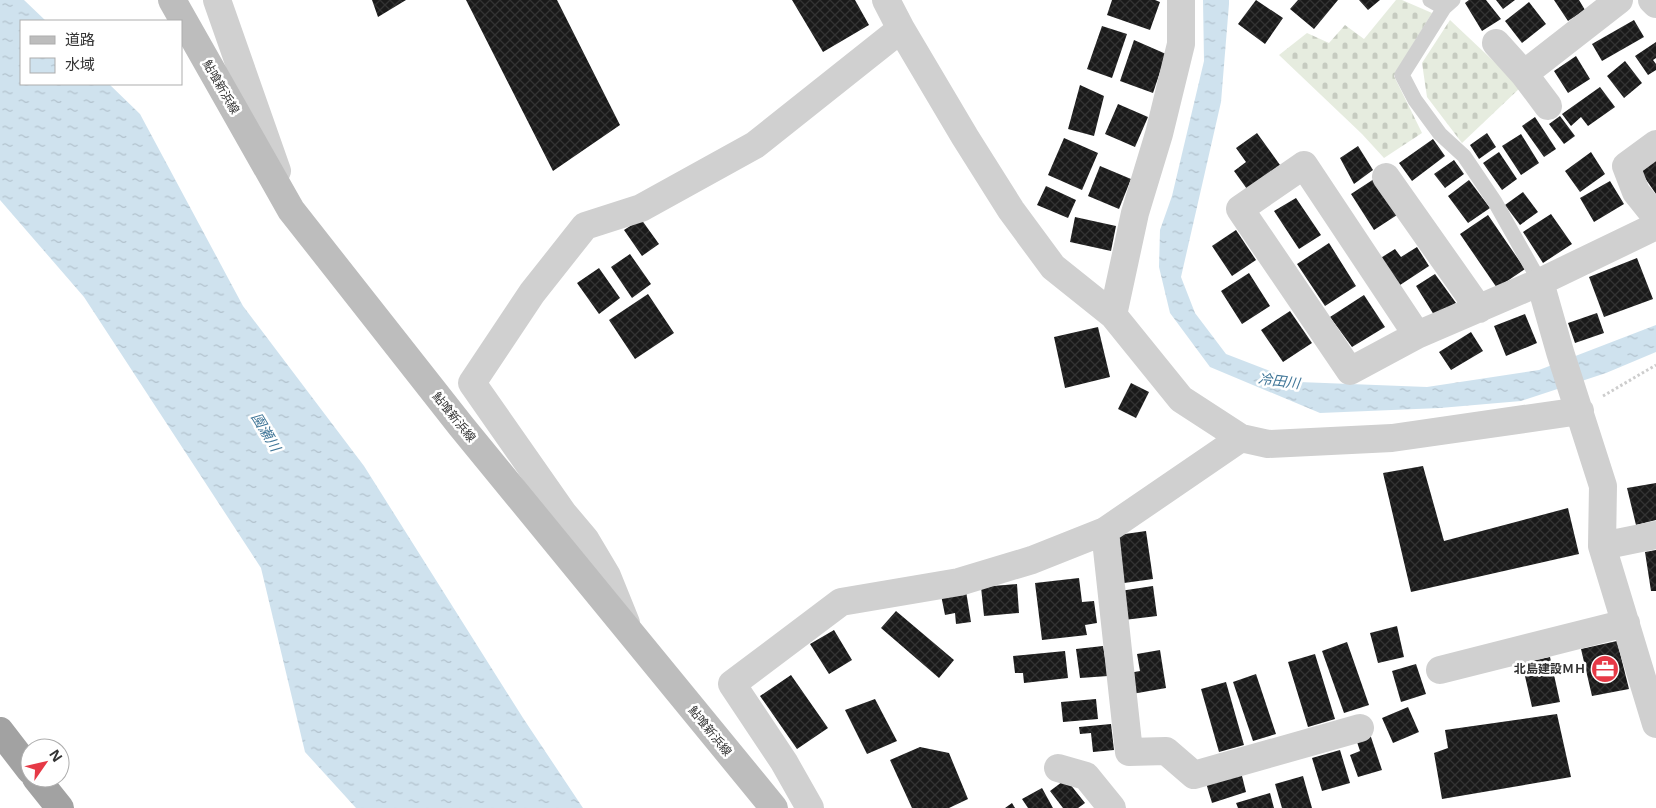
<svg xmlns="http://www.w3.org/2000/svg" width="1656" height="808" font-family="'Noto Sans','Noto Sans JP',sans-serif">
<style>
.cemetery{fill:url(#cemetery-stones)}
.water{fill:url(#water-ripples)}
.building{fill:url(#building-cross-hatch)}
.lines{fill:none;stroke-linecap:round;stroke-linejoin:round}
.path{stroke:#cdcdcd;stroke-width:3;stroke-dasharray:2.5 2.5;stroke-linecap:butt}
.service{stroke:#d0d0d0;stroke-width:15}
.minor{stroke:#d0d0d0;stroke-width:28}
.secondary{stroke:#bdbdbd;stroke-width:28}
.trunk{stroke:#a2a2a2;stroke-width:28}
.labels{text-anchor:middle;stroke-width:5;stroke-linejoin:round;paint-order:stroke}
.street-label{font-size:12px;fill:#333;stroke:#fff}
.poi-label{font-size:12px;font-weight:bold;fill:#333;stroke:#fff;text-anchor:end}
.water-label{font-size:14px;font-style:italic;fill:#3f7597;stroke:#fff}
</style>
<defs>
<pattern id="cemetery-stones" width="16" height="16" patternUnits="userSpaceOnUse" patternTransform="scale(1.25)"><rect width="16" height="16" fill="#e6ecdf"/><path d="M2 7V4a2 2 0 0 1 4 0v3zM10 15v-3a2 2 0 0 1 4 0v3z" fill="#c6cbc0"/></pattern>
<pattern id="water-ripples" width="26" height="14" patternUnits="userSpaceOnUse" patternTransform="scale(1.25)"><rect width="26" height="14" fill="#cfe2ee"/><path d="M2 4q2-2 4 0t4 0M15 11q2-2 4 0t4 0" fill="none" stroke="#b2c2cd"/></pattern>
<pattern id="building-cross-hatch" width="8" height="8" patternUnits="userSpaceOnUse" patternTransform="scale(1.25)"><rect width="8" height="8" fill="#1a1a1a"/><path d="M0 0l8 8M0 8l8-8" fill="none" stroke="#333"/></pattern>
</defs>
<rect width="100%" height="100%" fill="#fff"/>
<!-- cemetery -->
<path class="cemetery" d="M1396 0H1402L1432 13 1394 76 1422 133 1384 158 1362 134 1279 55 1307 33 1329 43 1345 25 1364 39Z
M1450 20 1521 87 1462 143 1427 97 1422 63Z"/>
<!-- water -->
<path class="water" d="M0 0H24L46 21H21V84H109L140 114 243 306 364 466 523 718 583 808H356L305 752 261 568 84 297 0 200Z
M1203 0H1229V4L1221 102 1181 277 1195 313 1226 354 1299 382 1427 387 1539 370 1656 325V352L1606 373 1521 401 1440 408 1320 413 1210 367 1170 313 1159 267 1160 230 1172 196 1204 61Z"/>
<!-- building -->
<path class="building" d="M372 0H406L378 17Z
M466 0H557L620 125 553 171Z
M792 0H855L869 25 823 52Z
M1112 0H1155L1160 2 1150 30 1107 15Z
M1256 0 1283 18 1265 44 1238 24Z
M1298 0H1338L1314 29 1290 9Z
M1359 0H1380L1368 10Z
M1469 0H1486L1501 19 1482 31 1465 3Z
M1496 0H1515L1503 9Z
M1554 0H1579L1585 10 1568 21Z
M1529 2 1546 24 1522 43 1505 21Z
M1634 20 1644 37 1602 61 1592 44Z
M1102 26 1127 34 1112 78 1087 69Z
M1134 40 1166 54 1153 93 1120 81Z
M1656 42V58L1653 60 1656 64V70L1648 75 1635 56Z
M1576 56 1590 79 1568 93 1554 71Z
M1625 61 1642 83 1624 98 1607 76Z
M1080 85 1104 96 1094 136 1068 129Z
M1600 87 1615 107 1588 126 1581 117 1571 126 1562 114Z
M1118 104 1148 117 1135 147 1105 134Z
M1560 116 1575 136 1564 144 1549 124Z
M1535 117 1556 149 1544 157 1522 126Z
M1257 133 1280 165 1247 189 1234 171 1246 162 1236 148Z
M1487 133 1496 147 1479 159 1470 145Z
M1521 134 1539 163 1521 175 1502 146Z
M1064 138 1098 153 1082 190 1048 175Z
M1433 139 1445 156 1412 181 1399 163Z
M1358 146 1373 170 1354 184 1340 158Z
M1499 152 1517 179 1502 190 1483 163Z
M1591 152 1605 174 1580 192 1565 171Z
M1454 160 1464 174 1445 188 1434 174Z
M1656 160V194L1640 171Z
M1100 166 1131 179 1119 209 1088 196Z
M1374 179 1397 215 1374 230 1351 194Z
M1469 180 1490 208 1468 223 1448 196Z
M1610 181 1624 204 1594 222 1580 198Z
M1046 186 1076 200 1068 218 1037 205Z
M1523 192 1538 212 1520 225 1505 205Z
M1296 198 1321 235 1299 249 1274 211Z
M1551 214 1572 244 1543 263 1523 232Z
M1488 215 1525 269 1497 288 1460 234Z
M1075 217 1116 226 1111 251 1070 242Z
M641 219 659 244 642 256 624 230Z
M1236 230 1256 260 1232 276 1212 246Z
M1329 243 1356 286 1325 306 1297 264Z
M1417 247 1429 266 1397 287 1379 259 1395 249 1401 257Z
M630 254 651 284 632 298 611 267Z
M1637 258 1653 299 1604 317 1589 277Z
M599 268 620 298 599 314 577 283Z
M1249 273 1270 306 1242 324 1221 291Z
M1435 274 1456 303 1434 315 1416 286Z
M648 294 674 333 635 359 609 320Z
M1364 295 1385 327 1352 347 1330 317Z
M1290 311 1312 343 1283 362 1261 330Z
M1597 313 1604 333 1575 343 1568 323Z
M1525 314 1537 343 1506 356 1494 326Z
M1098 327 1110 377 1065 388 1054 337Z
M1471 332 1483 351 1451 370 1439 352Z
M1131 383 1149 392 1136 418 1118 409Z
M1423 466 1444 541 1568 508 1579 554 1411 592 1383 473Z
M1656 483V520L1636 525 1627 488Z
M1146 531 1153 579 1124 583 1118 535Z
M1656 550V591H1651L1645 552Z
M1079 578 1082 602 1094 601 1097 623 1085 625 1087 635 1042 640 1035 583Z
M1017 584 1019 613 984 616 981 587Z
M1153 586 1157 616 1124 620 1120 591Z
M966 591 971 622 956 624 955 613 945 615 941 595Z
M896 611 954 660 939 678 881 628Z
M1397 626 1404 657 1378 663 1370 633Z
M834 630 852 660 829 674 810 644Z
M1617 641 1629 689 1592 696 1581 649Z
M1347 642 1369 705 1344 713 1322 651Z
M1103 646 1108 676 1080 678 1076 649Z
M1160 650 1166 688 1132 694 1129 673 1140 671 1137 654Z
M1065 651 1068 678 1024 683 1023 673H1015L1013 656Z
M1315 654 1335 719 1308 727 1288 662Z
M1550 657 1560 702 1532 707 1522 663Z
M1416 664 1426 694 1401 702 1392 671Z
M1256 674 1276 734 1253 741 1233 682Z
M791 675 828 728 797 749 760 696Z
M1226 682 1244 745 1219 752 1201 689Z
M875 699 897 741 867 754 845 710Z
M1096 699 1098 719 1063 722 1061 702Z
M1408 707 1419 732 1393 743 1382 718Z
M1557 714 1571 777 1442 799 1434 753 1448 748 1445 730Z
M1111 724 1114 750 1093 752 1091 733 1080 734 1079 727Z
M1370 734 1382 770 1358 777 1350 755 1360 751 1356 739Z
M920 747 949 753 968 799 949 808H912L890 760Z
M1340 750 1350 783 1322 791 1312 758Z
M1241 772 1246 792 1212 803 1206 783Z
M1303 776 1312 808H1282L1275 784Z
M1066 779 1085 803 1078 808H1063L1050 791Z
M1042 788 1053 808H1028L1022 799Z
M1270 793 1274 808H1238L1236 803Z
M1012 803 1015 808H1005Z"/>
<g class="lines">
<!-- path -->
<path class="path" d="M1603 396 1656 365"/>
<!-- service -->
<path class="service" d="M1430 0 1444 8 1453 0
M1444 8 1402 75 1415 100 1440 134 1464 156 1495 202 1540 282"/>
<!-- minor -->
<path class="minor" d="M217 0 277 171
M886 0 901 29
M1652 0 1656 4
M1496 43 1524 74 1548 106
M1524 74 1619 0
M1656 144 1626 166 1636 192 1656 217
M1386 177 1479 309
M1540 282 1560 352 1603 486 1602 546 1656 724
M1113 315 1135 213 1159 134 1181 44V0
M1417 335 1304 165 1240 209 1350 371 1417 335 1540 282 1656 226
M1105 531 1129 752 1166 751 1194 775 1360 728
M1602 546 1656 535
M626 623 607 576 585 539 563 513 472 383 532 293 585 226 641 208 755 145 901 29 965 137 1011 210 1053 267 1113 315 1181 399 1241 438 1268 444 1392 438 1580 411
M1440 670 1626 623
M1058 768 1086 776 1112 808
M810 808 784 762 732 684 841 602 959 582 1032 560 1105 531 1241 438"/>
<!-- secondary -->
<path class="secondary" d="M172 0 291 210 461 426 774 808"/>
<!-- trunk -->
<path class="trunk" d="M0 731 30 770
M36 778 60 808"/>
</g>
<!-- icons -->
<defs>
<g id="office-disc" transform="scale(1.4375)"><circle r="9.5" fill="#e63946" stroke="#fff"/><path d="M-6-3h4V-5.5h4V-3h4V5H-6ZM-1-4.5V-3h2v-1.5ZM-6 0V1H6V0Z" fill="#fff"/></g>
</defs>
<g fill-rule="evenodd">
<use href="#office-disc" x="1605" y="669"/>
</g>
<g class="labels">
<!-- street labels -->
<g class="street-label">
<text transform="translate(221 87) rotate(60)" y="4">鮎喰新浜線</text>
<text transform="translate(454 417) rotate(51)" y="4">鮎喰新浜線</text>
<text transform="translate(710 731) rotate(51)" y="4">鮎喰新浜線</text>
</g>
<!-- poi labels -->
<g class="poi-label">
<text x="1586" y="673">北島建設ＭＨ</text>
</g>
<!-- water labels -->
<g class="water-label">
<text transform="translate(1279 381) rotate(7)" y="5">冷田川</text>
<text transform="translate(266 432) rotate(59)" y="5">園瀬川</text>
</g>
</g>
<!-- legend -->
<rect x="20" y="20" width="162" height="65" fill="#ffffff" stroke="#adadad"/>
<rect x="30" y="36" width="25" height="8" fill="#bdbdbd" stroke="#adadad"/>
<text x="65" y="45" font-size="15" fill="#333333">道路</text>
<rect x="30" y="58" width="25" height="15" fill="url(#water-ripples)" stroke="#adadad"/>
<text x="65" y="70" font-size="15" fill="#333333">水域</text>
<!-- north arrow -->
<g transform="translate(45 763) rotate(56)"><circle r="24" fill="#ffffff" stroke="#adadad"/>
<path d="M0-4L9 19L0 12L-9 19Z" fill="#e63946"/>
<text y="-8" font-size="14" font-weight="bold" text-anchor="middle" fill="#333333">N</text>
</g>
</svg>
